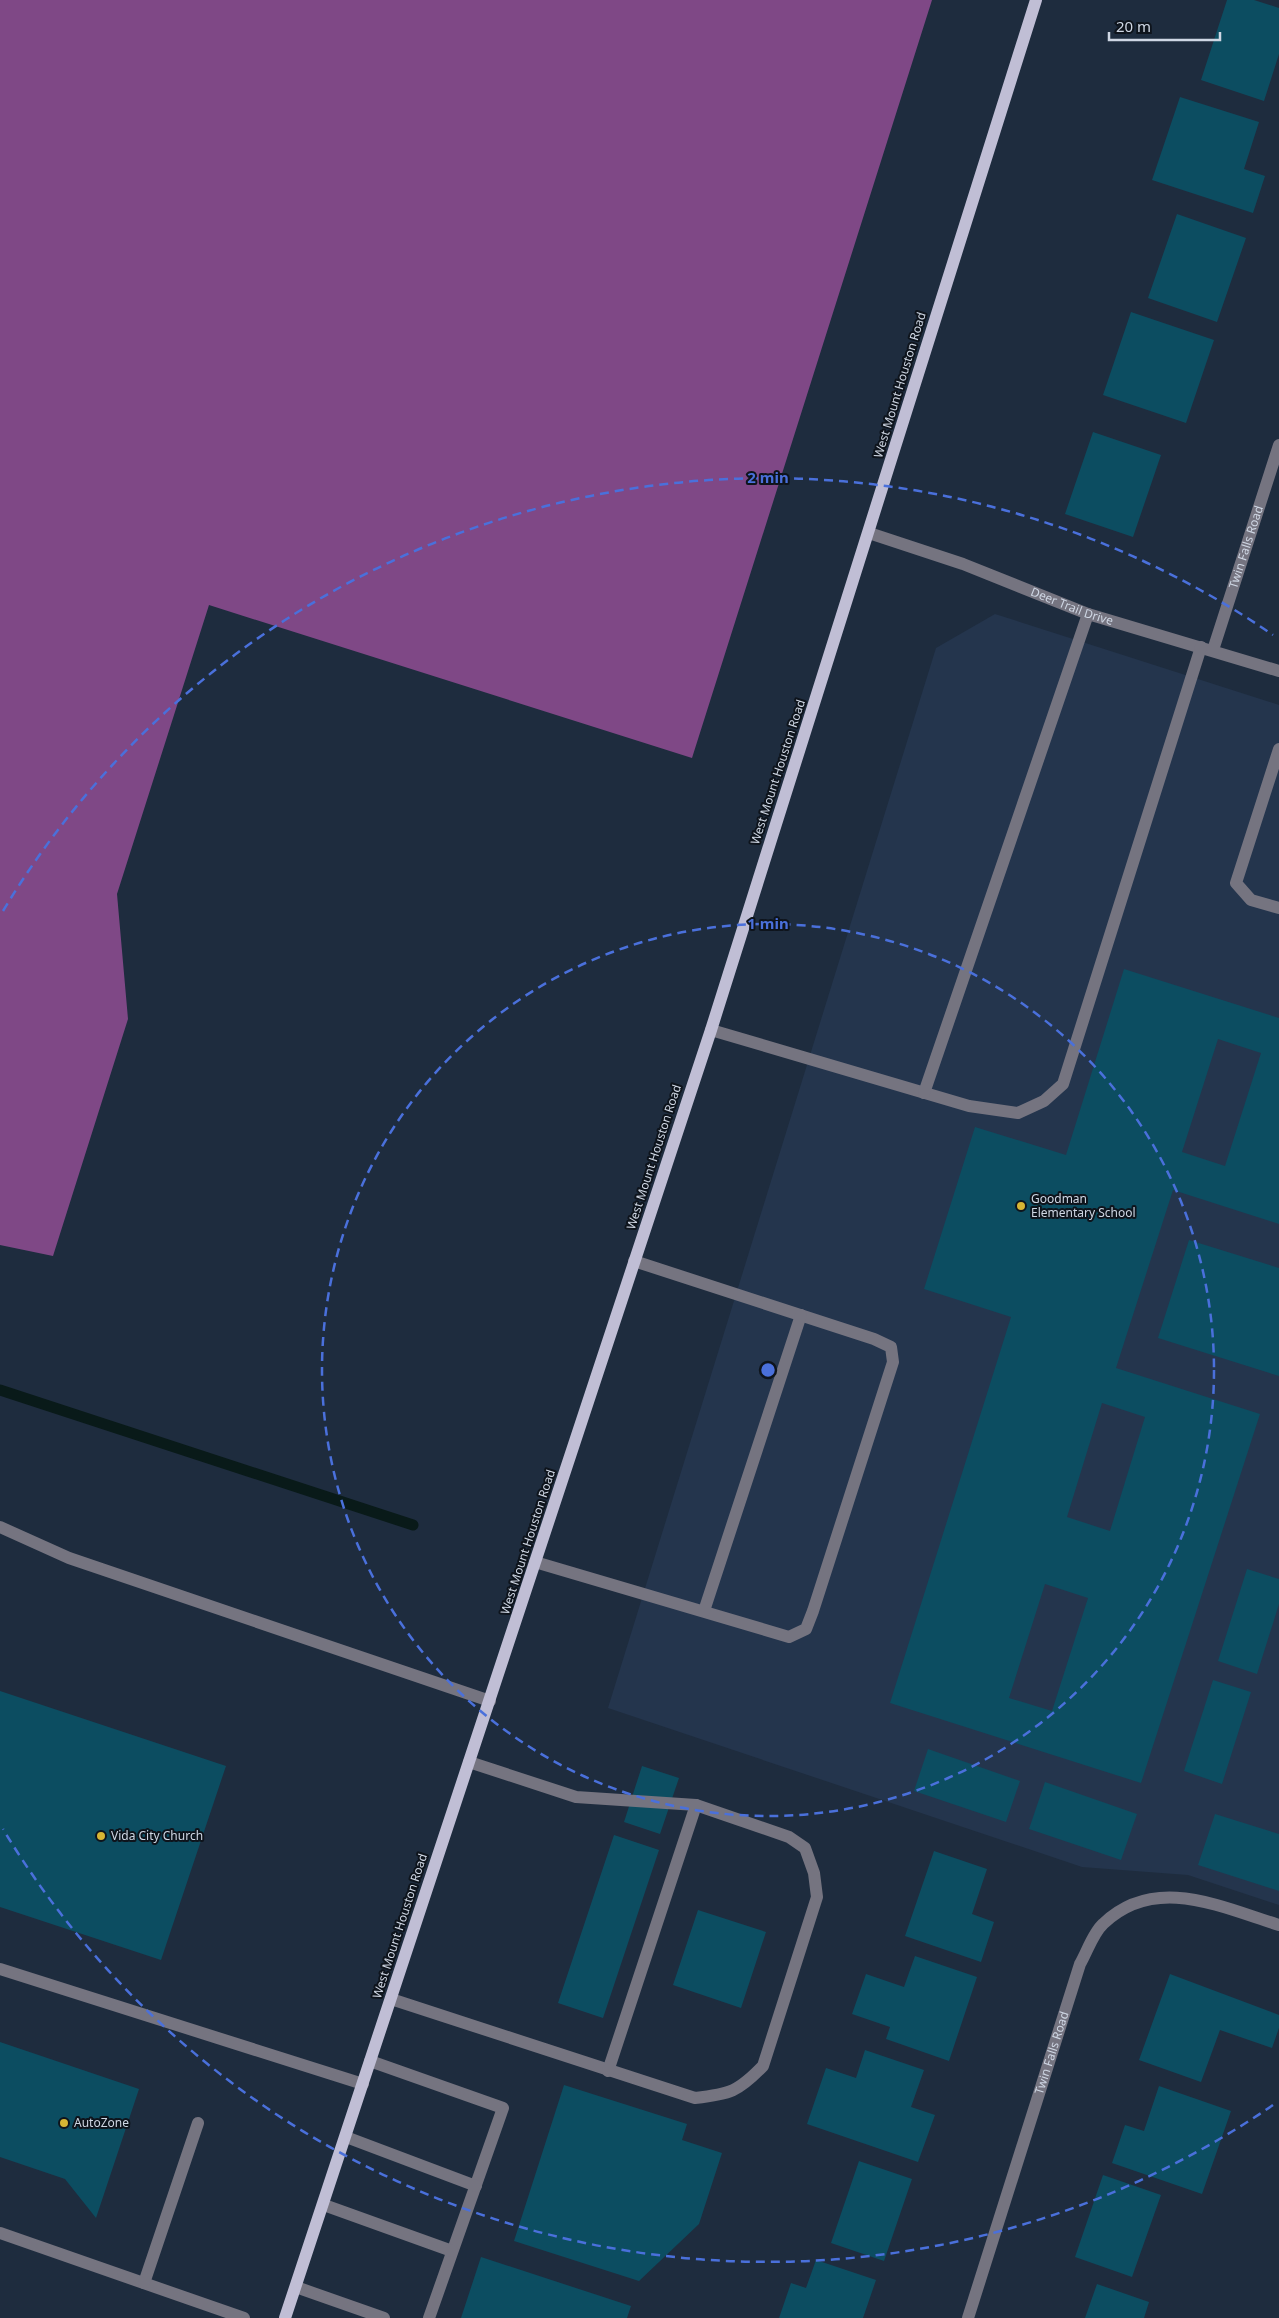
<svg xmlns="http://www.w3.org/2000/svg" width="1279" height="2318" font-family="'Noto Sans',sans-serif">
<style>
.built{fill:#24354d}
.forest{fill:#7f4886}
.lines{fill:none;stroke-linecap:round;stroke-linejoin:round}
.stream{stroke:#091a19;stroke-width:11}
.building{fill:#0c4d61;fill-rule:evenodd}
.minor{stroke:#757480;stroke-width:12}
.major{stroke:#c0bed5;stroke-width:12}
.ring{fill:none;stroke:#4a70db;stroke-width:2.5;stroke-dasharray:9 6}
.poi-dot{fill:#d6b534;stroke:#0e141c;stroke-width:2}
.labels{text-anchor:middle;stroke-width:4;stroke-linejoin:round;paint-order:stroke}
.street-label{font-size:12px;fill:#cfd7e4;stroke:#0e141c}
.poi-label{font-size:12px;fill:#cfd7e4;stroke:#0e141c;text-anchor:start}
.centre{fill:#4a70db;stroke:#0e141c;stroke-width:2.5}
.ring-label{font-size:15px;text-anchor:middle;font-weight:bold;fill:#4a70db;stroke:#0e141c;stroke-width:4;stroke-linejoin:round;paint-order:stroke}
</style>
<rect width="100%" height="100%" fill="#1e2c3e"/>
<!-- built -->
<path class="built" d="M995 614 1279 705V1905L1188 1875 1082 1867 608 1708 936 648Z"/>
<!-- forest -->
<path class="forest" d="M0 0H932L692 758 209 605 117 894 128 1019 53 1256 0 1245Z"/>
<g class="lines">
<!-- stream -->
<path class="stream" d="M0 1390 413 1525"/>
</g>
<!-- building -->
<path class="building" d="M1227 0H1254L1279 8V54L1264 101 1201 80Z
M1180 97 1259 122 1244 169 1265 176 1253 213 1152 180Z
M1177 214 1246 238 1217 322 1148 298Z
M1131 312 1214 340 1186 423 1103 395Z
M1093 432 1161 455 1133 537 1065 514Z
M1124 969 1279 1018V1224L1173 1190 1116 1368 1260 1414 1141 1783 890 1703 1011 1317 924 1289 975 1127 1066 1155ZM1218 1039 1261 1053 1225 1166 1182 1152ZM1102 1403 1145 1417 1110 1531 1067 1517ZM1045 1584 1088 1598 1052 1711 1009 1698Z
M1189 1240 1279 1268V1376L1158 1338Z
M1247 1569 1279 1579V1604L1257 1674 1218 1661Z
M1213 1680 1251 1692 1222 1784 1184 1771Z
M0 1691 226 1766 161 1960 0 1907Z
M928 1749 1020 1781 1006 1822 914 1791Z
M642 1766 679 1778 660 1834 624 1822Z
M1045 1782 1137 1814 1121 1860 1029 1829Z
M1215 1814 1279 1834V1891L1198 1865Z
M614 1835 659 1850 603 2018 558 2003Z
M934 1851 987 1869 972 1914 994 1922 981 1962 905 1936Z
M698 1910 766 1932 741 2008 673 1985Z
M915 1956 977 1977 949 2061 886 2039 890 2027 852 2014 866 1974 904 1987Z
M1170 1974 1279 2015V2028L1272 2048 1220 2030 1201 2082 1139 2060Z
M0 2042 139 2089 96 2218 65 2179 0 2157Z
M865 2050 924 2070 911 2107 935 2115 918 2162 807 2124 826 2068 856 2078Z
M564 2085 687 2124 682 2140 722 2153 699 2224 639 2281 514 2241Z
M1159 2086 1231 2111 1202 2194 1112 2163 1125 2125 1144 2131Z
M859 2161 912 2179 884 2261 831 2243Z
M1103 2175 1161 2195 1132 2277 1075 2257Z
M481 2257 631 2306 627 2318H461Z
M816 2260 876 2280 863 2318H779L791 2283 806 2288Z
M1097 2284 1149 2302 1144 2318H1085Z"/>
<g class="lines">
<!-- minor -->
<g class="minor">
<path id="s1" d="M869 533 963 564 1088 614 1279 671"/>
<path id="s2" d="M1213 650 1279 445"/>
<path d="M1279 749 1236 883 1251 900 1279 908"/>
<path d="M711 1030 969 1106 1018 1113 1044 1101 1063 1084 1201 647"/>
<path d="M924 1093 1088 614"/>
<path d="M0 1527 69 1558 490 1701"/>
<path d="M535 1562 789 1637 806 1629 813 1611 893 1362 891 1347 874 1339 634 1261"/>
<path d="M704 1611 801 1315"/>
<path d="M0 1969 363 2084"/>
<path d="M391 1999 695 2098C730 2094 738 2092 763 2066L817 1897 814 1873 805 1848 789 1837 696 1805 576 1797 469 1762"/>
<path d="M370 2061 503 2108 429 2318"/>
<path d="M608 2071 696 1805"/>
<path d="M346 2137 476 2186"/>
<path d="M324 2205 452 2251"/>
<path d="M0 2233 244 2318"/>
<path d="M144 2283 198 2123"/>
<path d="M296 2287 384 2318"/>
<path id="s3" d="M968 2318 1080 1964C1087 1952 1093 1933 1103 1924 1155 1874 1221 1907 1279 1925"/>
</g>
<!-- major -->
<path class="major" d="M285 2318 711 1030 1036 0"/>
</g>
<!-- distance rings -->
<g class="ring">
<circle cx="768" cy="1370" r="446"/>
<path d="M1273 2105A892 892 0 0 1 3 1829M3 911A892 892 0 0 1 1273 635"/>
</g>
<!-- markers -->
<g class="poi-dot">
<circle cx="1021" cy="1206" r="5"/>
<circle cx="101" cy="1836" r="5"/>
<circle cx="64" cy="2123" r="5"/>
</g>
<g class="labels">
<!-- street labels -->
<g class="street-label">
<text transform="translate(900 385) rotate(-73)" y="4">West Mount Houston Road</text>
<text dy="4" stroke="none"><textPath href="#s2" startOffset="108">Twin Falls Road</textPath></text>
<text dy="4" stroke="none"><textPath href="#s1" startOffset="216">Deer Trail Drive</textPath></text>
<text transform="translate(778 772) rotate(-72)" y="4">West Mount Houston Road</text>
<text transform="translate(654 1157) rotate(-72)" y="4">West Mount Houston Road</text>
<text transform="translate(528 1542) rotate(-72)" y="4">West Mount Houston Road</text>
<text transform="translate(400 1926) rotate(-72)" y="4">West Mount Houston Road</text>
<text dy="4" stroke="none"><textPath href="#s3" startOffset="278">Twin Falls Road</textPath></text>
</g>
<!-- poi labels -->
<g class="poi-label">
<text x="1031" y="1203">Goodman<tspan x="1031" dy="14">Elementary School</tspan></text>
<text x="111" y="1840">Vida City Church</text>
<text x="74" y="2127">AutoZone</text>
</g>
</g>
<circle cx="768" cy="1370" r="8" class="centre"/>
<g class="ring-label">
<text x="768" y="483">2 min</text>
<text x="768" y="929">1 min</text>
</g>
<!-- scale -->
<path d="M1109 32v8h111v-8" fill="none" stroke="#cfd7e4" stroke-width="2.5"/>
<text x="1116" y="32" font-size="15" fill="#cfd7e4" stroke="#0e141c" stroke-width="4" paint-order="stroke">20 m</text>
</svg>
